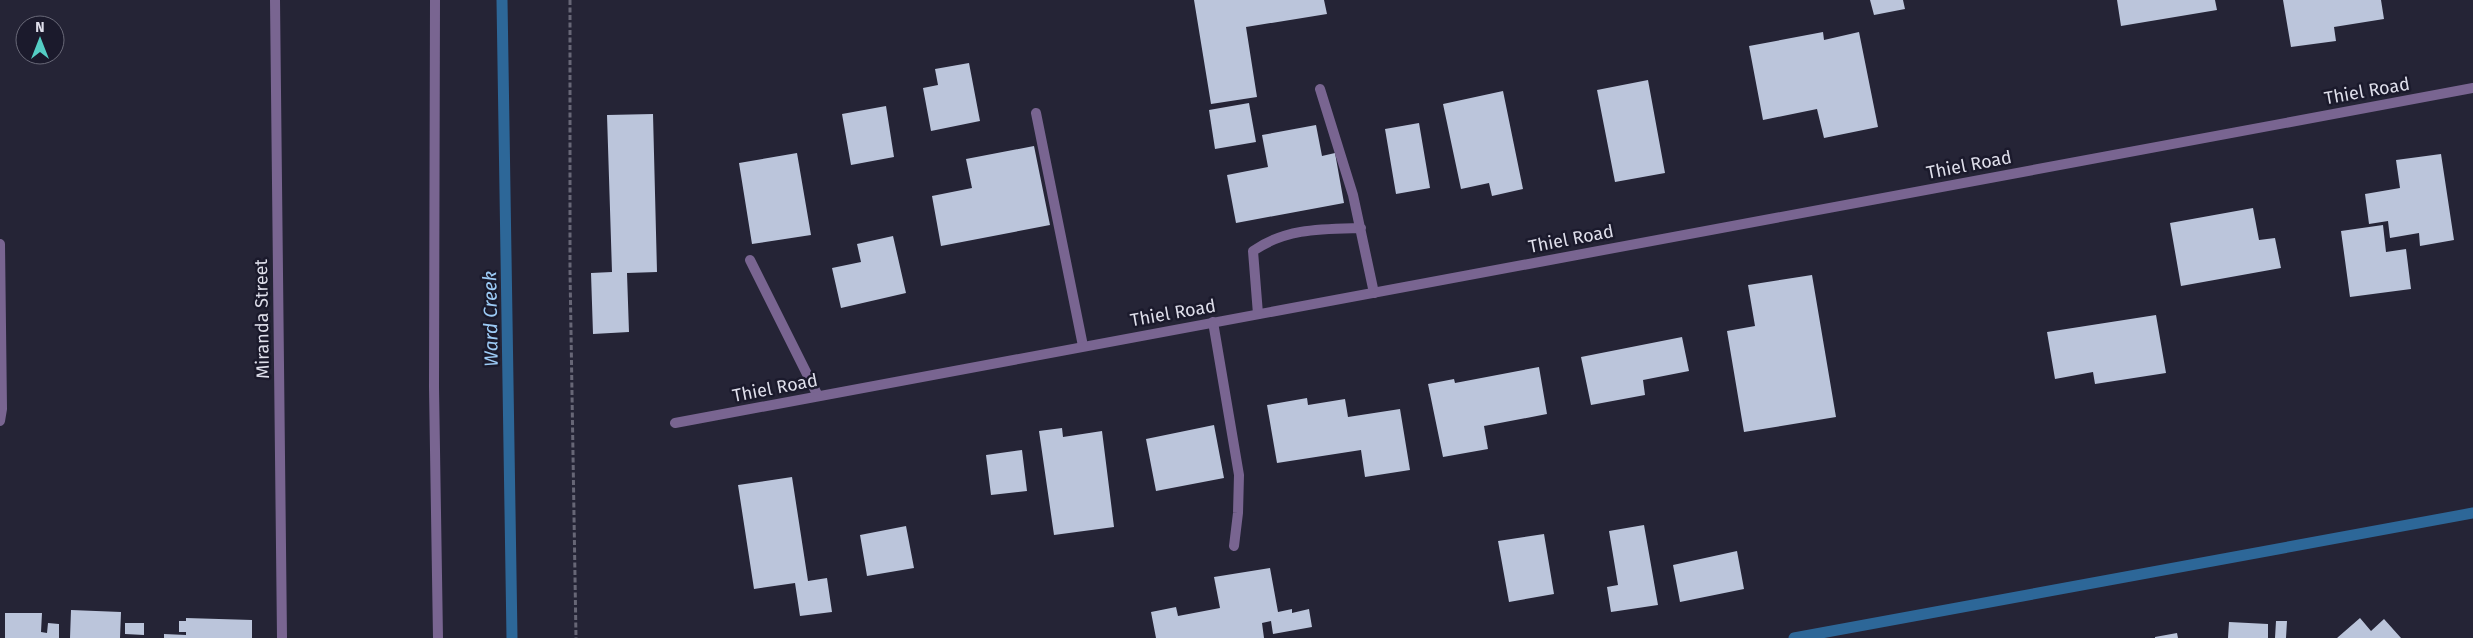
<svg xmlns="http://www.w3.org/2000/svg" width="2473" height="638" font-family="'Fira Sans',sans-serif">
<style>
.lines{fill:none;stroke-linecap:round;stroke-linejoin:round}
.stream{stroke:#2d6798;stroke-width:11}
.building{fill:#bbc5db}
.path{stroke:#676676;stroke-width:3;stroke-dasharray:5 2.5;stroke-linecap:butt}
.service{stroke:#796591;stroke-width:10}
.minor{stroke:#796591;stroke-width:10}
.labels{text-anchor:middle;stroke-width:5;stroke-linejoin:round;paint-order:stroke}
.street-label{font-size:18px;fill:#dfdfeb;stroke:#1b1a2c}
.water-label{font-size:19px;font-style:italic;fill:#9dcbf6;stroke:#1b1a2c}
</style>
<rect width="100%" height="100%" fill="#252436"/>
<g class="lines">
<!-- stream -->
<path class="stream" d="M502 0 512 638
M1794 638 2473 513"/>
</g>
<!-- building -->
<path class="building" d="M1194 0H1324L1327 14 1246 27 1257 97 1211 104Z
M1870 0H1903L1905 9 1874 15Z
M2117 0H2215L2217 10 2121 26Z
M2283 0H2381L2384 19 2334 27 2336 41 2291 47Z
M1823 32 1824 40 1859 32 1878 127 1824 138 1817 109 1763 120 1749 46Z
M969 63 980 121 931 131 923 88 938 85 935 69Z
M1648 80 1665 173 1615 182 1597 90Z
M1503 91 1523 189 1492 196 1489 183 1461 189 1443 104Z
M1249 103 1256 142 1215 149 1209 110Z
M886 106 894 157 851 165 842 114Z
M653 114 657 272 627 273 629 332 593 334 591 273 612 272 607 115Z
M1419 123 1430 188 1396 194 1385 129Z
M1316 125 1322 156 1335 153 1344 203 1236 223 1227 175 1268 167 1262 135Z
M1034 146 1050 225 941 246 932 196 972 188 966 159Z
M797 153 811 235 752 244 739 163Z
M2441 154 2454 240 2420 246 2419 233 2390 238 2388 221 2369 224 2365 194 2400 188 2396 160Z
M2253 208 2259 240 2275 238 2281 268 2181 286 2170 223Z
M2383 225 2386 252 2406 249 2411 289 2350 297 2341 231Z
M893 236 906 293 841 308 832 268 861 262 857 244Z
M1812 275 1836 417 1744 432 1727 331 1755 326 1748 285Z
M2156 315 2166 373 2095 384 2093 372 2055 379 2047 332Z
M1682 337 1689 371 1643 380 1645 395 1591 405 1581 357Z
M1539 367 1547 414 1484 426 1488 449 1443 457 1428 384 1454 379 1455 383Z
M1307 398 1308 405 1345 399 1348 417 1400 409 1410 470 1365 477 1361 450 1277 463 1267 405Z
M1214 425 1224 478 1156 491 1146 439Z
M1062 428 1063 437 1102 431 1114 527 1054 535 1039 431Z
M1022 450 1027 491 991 495 986 455Z
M792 477 808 581 827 578 832 612 800 616 795 583 754 589 738 485Z
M1644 525 1658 605 1611 612 1607 587 1618 585 1609 531Z
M906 526 914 568 867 576 860 535Z
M1544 534 1554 594 1509 602 1498 541Z
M1737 551 1744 589 1680 602 1673 565Z
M1270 568 1278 612 1292 609V613L1309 609 1312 627 1273 634 1271 621 1262 623 1264 638H1156L1151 612 1176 607 1178 616 1220 608 1214 577Z
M71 610 121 612 120 638H70Z
M5 613H42L41 632 47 633 48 623 59 624V638H5Z
M186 618 252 620V638H164V634L186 635V632H179V621H186Z
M2360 618 2371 631 2384 619 2401 638H2337Z
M2276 621H2287L2286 638H2275Z
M2229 622 2268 624V638H2228Z
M125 623H144V635L125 634Z
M2177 633 2178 638H2155V637Z"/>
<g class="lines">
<!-- path -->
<path class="path" d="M570 0V270L576 638"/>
<!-- service -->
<path class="service" d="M435 0 434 387 438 638
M1320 89 1353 195 1374 293
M1036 113 1083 346
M750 260 818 396
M1258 314 1253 251C1286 228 1322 229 1361 228
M1213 322 1239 475 1238 513 1234 546"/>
<!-- minor -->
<path class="minor" d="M275 0 282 638
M0 244 2 409 0 421
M675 423 2473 88"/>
</g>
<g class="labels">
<!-- street labels -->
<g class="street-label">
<text transform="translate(2367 91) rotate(-10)" y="6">Thiel Road</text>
<text transform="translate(1969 165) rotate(-11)" y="6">Thiel Road</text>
<text transform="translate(1571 239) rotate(-11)" y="6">Thiel Road</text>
<text transform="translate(1173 313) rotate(-10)" y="6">Thiel Road</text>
<text transform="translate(262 319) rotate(-91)" y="6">Miranda Street</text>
<text transform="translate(775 388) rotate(-11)" y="6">Thiel Road</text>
</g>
<!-- water labels -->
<g class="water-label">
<text transform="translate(490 319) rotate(-91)" y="7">Ward Creek</text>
</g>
</g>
<!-- north arrow -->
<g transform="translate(40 40)"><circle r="24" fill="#1b1a2c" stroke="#696978"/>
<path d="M0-4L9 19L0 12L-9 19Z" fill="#55cec5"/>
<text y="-8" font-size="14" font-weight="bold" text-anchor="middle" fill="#dfdfeb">N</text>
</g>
</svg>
